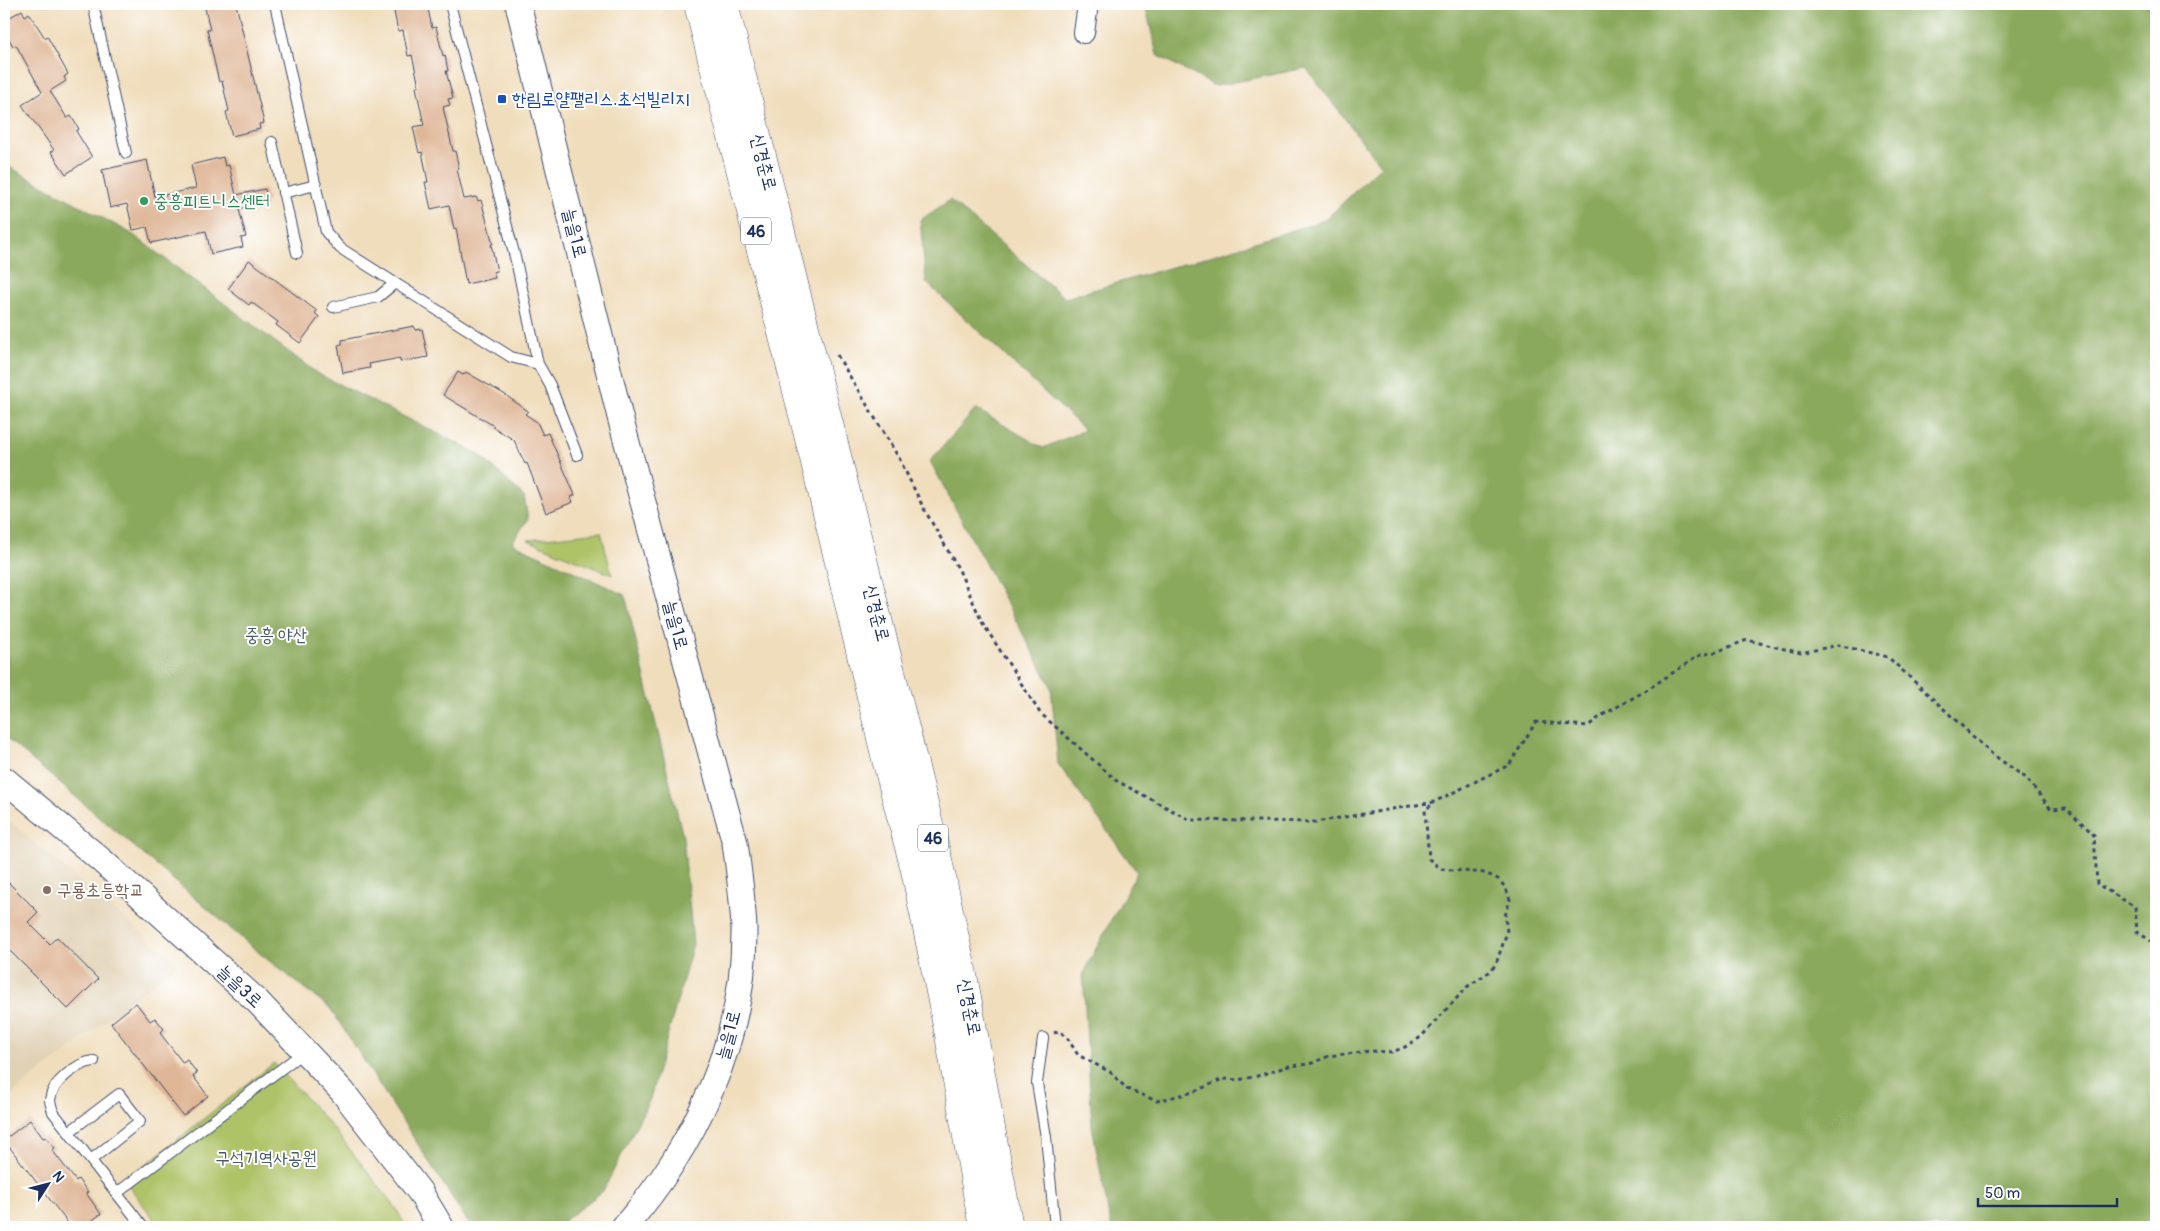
<svg xmlns="http://www.w3.org/2000/svg" width="2160" height="1231" font-family="Pangolin,'Poor Story',sans-serif">
<style>
.built{fill:#e1d2b6}
.green{fill:#aec367;stroke:#647962}
.forest{fill:#8aa95c;stroke:#526c5d}
.building{fill:#dfb696}
.lines{fill:none;stroke-linecap:round;stroke-linejoin:round}
.service-casing{stroke:#3b496c;stroke-width:12}
.minor-casing{stroke:#3b496c;stroke-width:22}
.tertiary-casing{stroke:#3b496c;stroke-width:27}
.trunk-casing{stroke:#3b496c;stroke-width:29}
.path{stroke:#3b496c;stroke-width:3;stroke-dasharray:4 4;stroke-linecap:butt}
.service{stroke:#fff;stroke-width:10}
.minor{stroke:#fff;stroke-width:20}
.tertiary{stroke:#fff;stroke-width:25}
.trunk{stroke:#fff;stroke-width:28}
.transit-dot{fill:#1a4fb4;stroke:#fff;stroke-width:2}
.leisure-dot{fill:#2e9e5b;stroke:#fff;stroke-width:2}
.education-dot{fill:#8d6e63;stroke:#fff;stroke-width:2}
.labels{text-anchor:middle;stroke-width:4;stroke-linejoin:round;paint-order:stroke}
.shield{fill:#fff;stroke:#5f6d8e;stroke-width:1}
.shield-label{font-size:16px;font-weight:bold;fill:#1b2f5e}
.transit-label{font-size:18px;fill:#164399;stroke:#fff;text-anchor:start}
.street-label{font-size:18px;fill:#1b2f5e;stroke:#fff}
.leisure-label{font-size:18px;fill:#27864d;stroke:#fff;text-anchor:start}
.park-label{font-size:18px;fill:#475b61;stroke:#fff}
.education-label{font-size:18px;fill:#785e54;stroke:#fff;text-anchor:start}
</style>
<rect width="100%" height="100%" fill="#fff"/>
<filter id="ink" filterUnits="userSpaceOnUse"><feTurbulence type="fractalNoise" baseFrequency=".02" numOctaves="2"/><feDisplacementMap in="SourceGraphic" scale="10" xChannelSelector="R" yChannelSelector="G"/><feConvolveMatrix kernelMatrix="1 2 1 2 8 2 1 2 1" color-interpolation-filters="sRGB"/></filter>
<filter id="wash" filterUnits="userSpaceOnUse"><feTurbulence type="fractalNoise" baseFrequency=".0096" numOctaves="4" result="noise"/><feDisplacementMap in="SourceGraphic" scale="20" xChannelSelector="R" yChannelSelector="G"/><feGaussianBlur stdDeviation="1.12" result="paint"/><feColorMatrix in="noise" values="0 0 0 0 0 0 0 0 0 0 0 0 0 0 0 0 0 1.4 0 .05"/><feComposite in="paint" operator="in"/></filter>
<g filter="url(#wash)">
<rect width="100%" height="100%" fill="#f0ddbc"/>
<!-- built -->
<path class="built" d="M4 817 178 964 4 1100Z"/>
<!-- green -->
<path class="green" d="M601 532 612 575 528 540Z
M274 1063 333 1128 396 1208 406 1227H160L125 1181Z"/>
<!-- forest -->
<path class="forest" d="M1145 4H2156V1227H1111L1092 1126 1083 973 1137 872 1058 764 1051 686 930 461 976 409 1043 448 1085 430 926 282 920 220 950 200 1065 298 1207 257 1325 220 1381 166 1306 68 1215 86 1157 55Z
M4 164 132 234 318 374 477 453 524 496 528 519 512 543 625 595 683 837 693 944 650 1099 603 1191 556 1227H471L330 1008 263 956 4 736Z"/>
<g id="blocks">
<!-- building -->
<path class="building" d="M204 4H236L264 123 259 124 260 129 232 136 226 112 229 111 222 81 219 82 207 30H210Z
M396 4H427L432 28 436 27 443 56 445 55 448 71H446L453 98 448 99 450 105 443 107 453 151H455L459 168 457 169 464 199 476 197 478 201 481 200 493 244H491L497 271 493 272 495 278 466 284 456 228 454 229 449 205 431 209 425 182H428L422 152 419 153 413 127 424 125 416 87 419 86 412 55 408 56 403 30 398 31 393 7H396Z
M22 10 25 16 29 13 45 38 47 36 68 74 64 77 66 81 50 91 67 118 71 116 79 129 76 131 92 157 66 174 51 152 54 150 22 105 42 92 16 45 13 46 4 31V21Z
M223 157 225 166 229 165 236 195 265 189 268 201 239 209 246 237 241 238 243 247 211 254 206 231 151 243 147 227 133 230 127 204 110 208 102 170 147 160 155 197 196 188 191 165Z
M249 260 317 311 315 313 319 317 300 343 276 325 278 322 251 302 249 305 228 289Z
M414 326 415 330 422 329 428 357 400 362V358L369 364 370 368 343 373 338 345 342 344V340Z
M458 372 463 375 466 372 504 394 528 411 525 414 537 422 543 435 548 433 575 495 571 497 573 502 546 513 527 463 525 464 514 440 493 427 494 426 443 395Z
M4 878 38 912 28 922 50 944 57 937 98 979 68 1009 4 945Z
M136 1003 150 1021 155 1018 164 1029 160 1033 183 1063 187 1060 197 1073 193 1076 208 1096 183 1116 111 1023Z
M30 1120 43 1138 46 1137 55 1148 52 1150 76 1181 78 1179 88 1192 86 1193 101 1214 83 1227H71L4 1140Z"/>
</g>
</g>
<g filter="url(#ink)">
<use href="#blocks" fill-opacity="0" stroke="#3b496c" stroke-width="1"/>
<g class="lines">
<!-- service casing -->
<g class="service-casing">
<path id="service" d="M93 4 126 153
M275 4 326 232 340 248 511 357 538 364
M450 4 517 265 538 364 550 385 577 455
M272 142 297 253
M283 193 316 185
M333 307 378 297 395 283
M1043 1038 1037 1083 1046 1137 1055 1227
M94 1061C77 1063 52 1082 50 1100 50 1103 52 1108 53 1112L143 1227
M69 1132 119 1094 140 1121 91 1160
M117 1193 305 1051"/>
</g>
<!-- minor casing -->
<g class="minor-casing">
<path id="minor" d="M1084 33 1088 4"/>
</g>
<!-- tertiary casing -->
<g class="tertiary-casing">
<path id="tertiary" d="M518 4 620 417 735 843C739 872 743 901 744 930 745 1039 695 1147 624 1227
M4 779 101 860 258 1002 342 1091 420 1192 441 1227"/>
</g>
<!-- trunk casing -->
<g class="trunk-casing">
<path id="trunk" d="M698 4 814 458 886 759 915 870 949 1035 983 1227
M724 4 938 860 962 970 1009 1227"/>
</g>
<!-- path -->
<path class="path" d="M837 355 899 458 923 507 959 570 982 622 1040 713 1117 781 1190 820 1316 822 1434 802 1509 765 1536 722 1588 726 1601 716 1645 691 1700 655 1716 652 1747 640 1801 653 1838 645 1888 657 1992 754 2026 778 2051 809 2066 808 2094 835 2097 884 2135 907 2137 932 2156 944
M1054 1033 1060 1031 1068 1039 1078 1055 1110 1072 1127 1089 1157 1101 1193 1092 1223 1079 1238 1080 1257 1076 1289 1066 1310 1064 1329 1056 1370 1051 1392 1052 1405 1047 1421 1037 1467 987 1492 970 1497 961 1507 932 1505 916 1510 900 1505 887 1498 879 1485 873 1441 869 1429 859 1425 810 1434 803"/>
<!-- service -->
<use href="#service" class="service"/>
<!-- minor -->
<use href="#minor" class="minor"/>
<!-- tertiary -->
<use href="#tertiary" class="tertiary"/>
<!-- trunk -->
<use href="#trunk" class="trunk"/>
</g>
</g>
<!-- markers -->
<rect class="transit-dot" x="497" y="94" width="10" height="10" rx="2.5"/>
<circle class="leisure-dot" cx="144" cy="201" r="5"/>
<circle class="education-dot" cx="47" cy="890" r="5"/>
<g class="labels">
<!-- shield labels -->
<g class="shield">
<rect x="741" y="217.5" width="30" height="27" rx="4"/>
<rect x="918" y="824.5" width="30" height="27" rx="4"/>
</g>
<g class="shield-label">
<text x="756" y="237">46</text>
<text x="933" y="844">46</text>
</g>
<!-- transit labels -->
<g class="transit-label">
<text x="512" y="105">한림로얄팰리스.초석빌리지</text>
</g>
<!-- street labels -->
<g class="street-label">
<text transform="translate(764 162) rotate(76)" y="6">신경춘로</text>
<text transform="translate(575 233) rotate(76)" y="6">늘을1로</text>
<text transform="translate(877 613) rotate(76)" y="6">신경춘로</text>
<text transform="translate(676 625) rotate(75)" y="6">늘을1로</text>
<text transform="translate(240 986) rotate(43)" y="6">늘을3로</text>
<text transform="translate(970 1007) rotate(79)" y="6">신경춘로</text>
<text transform="translate(728 1035) rotate(-75)" y="6">늘을1로</text>
</g>
<!-- leisure labels -->
<g class="leisure-label">
<text x="154" y="207">중흥피트니스센터</text>
</g>
<!-- park labels -->
<g class="park-label">
<text x="276" y="641">중흥 야산</text>
<text x="266" y="1164">구석기역사공원</text>
</g>
<!-- education labels -->
<g class="education-label">
<text x="57" y="896">구룡초등학교</text>
</g>
</g>
<!-- margin -->
<rect width="2160" height="1231" fill="none" stroke="#fff" stroke-width="20"/>
<!-- north arrow -->
<g transform="translate(48 1184) rotate(54)" stroke="#ffffff" stroke-width="4" paint-order="stroke">
<path d="M0-4L9 19L0 12L-9 19Z" fill="#1b2f5e"/>
<text y="-8" font-size="14" font-weight="bold" text-anchor="middle" fill="#1b2f5e">N</text>
</g>
<!-- scale -->
<path d="M1978 1198v8h139v-8" fill="none" stroke="#1b2f5e" stroke-width="2.5"/>
<text x="1985" y="1198" font-size="15" fill="#1b2f5e" stroke="#ffffff" stroke-width="4" paint-order="stroke">50 m</text>
</svg>
